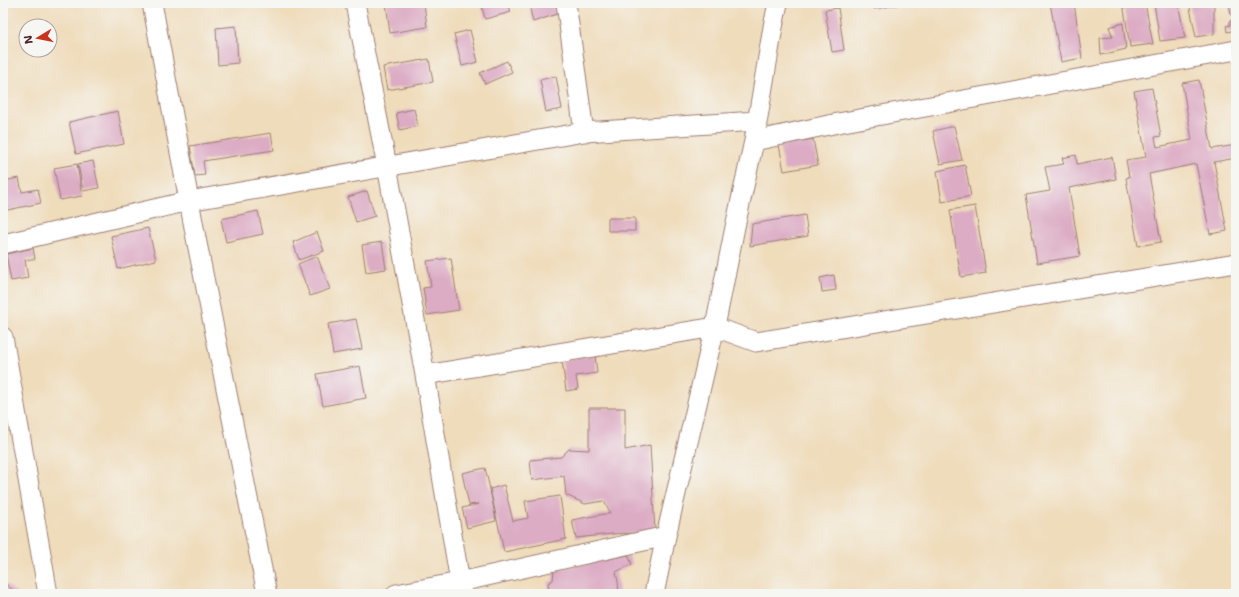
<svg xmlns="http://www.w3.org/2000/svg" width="1239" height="597" font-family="'Shantell Sans',sans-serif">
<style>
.building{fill:#dcabc4}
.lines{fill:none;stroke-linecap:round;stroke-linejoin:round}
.street-casing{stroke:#9c7e73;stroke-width:21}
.street{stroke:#fff;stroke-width:19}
</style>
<rect width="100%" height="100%" fill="#f6f6f2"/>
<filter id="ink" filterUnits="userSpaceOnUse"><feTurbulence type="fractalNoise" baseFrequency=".025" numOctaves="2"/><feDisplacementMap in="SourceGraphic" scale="8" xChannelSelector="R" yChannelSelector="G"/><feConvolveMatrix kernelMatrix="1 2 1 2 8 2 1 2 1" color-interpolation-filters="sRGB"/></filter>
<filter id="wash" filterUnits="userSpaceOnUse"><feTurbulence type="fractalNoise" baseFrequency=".012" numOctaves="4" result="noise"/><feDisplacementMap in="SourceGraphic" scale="16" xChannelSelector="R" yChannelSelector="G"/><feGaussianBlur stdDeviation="0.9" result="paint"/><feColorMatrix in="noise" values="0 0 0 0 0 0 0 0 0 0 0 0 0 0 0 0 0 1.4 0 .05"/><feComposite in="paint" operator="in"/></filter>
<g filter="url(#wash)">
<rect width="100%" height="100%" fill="#efdcbb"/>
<g id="blocks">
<!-- building -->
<path class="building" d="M386 3H424L427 27 390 33Z
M481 3H508L511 12 485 19Z
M548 3H557L560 13 533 22 530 9Z
M873 3H902V4L874 9Z
M1050 3H1074L1082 58 1061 62Z
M1123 3H1145L1153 44 1130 47Z
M1154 3H1178L1185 38 1160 41Z
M1189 3H1214V34L1196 37Z
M1229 3H1236V15H1231Z
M838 8 844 50 832 52 825 10Z
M1236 19V30L1227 32 1226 26 1230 25V21Z
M1123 23 1126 49 1101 55 1100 38 1113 37 1109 27Z
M236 26 238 63 218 65 216 28Z
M470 30 478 62 462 66 454 34Z
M429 59 433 82 387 90 383 67Z
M507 61 512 72 485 84 480 73Z
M556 76 562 109 546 112 540 80Z
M1199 80 1212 149 1236 145V158L1214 162 1227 231 1210 234 1196 164 1149 174 1161 242 1138 246 1126 178 1129 177 1126 160 1146 157 1134 91 1152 88 1161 136 1155 137 1157 147 1192 140 1182 83Z
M414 109 418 126 400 130 396 113Z
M118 111 124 144 76 154 69 122Z
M954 126 962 160 940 164 933 131Z
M271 133 274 150 203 161 205 175 195 176 190 146Z
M813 139 818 165 784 171 779 145Z
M1076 155 1077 164 1112 157 1116 179 1069 188 1080 256 1037 263 1026 195 1050 191 1045 167 1064 164 1062 158Z
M93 161 99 188 83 191 78 164Z
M77 164 82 196 60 200 54 168Z
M965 165 971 196 942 202 937 171Z
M19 178 22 192 38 189 41 203 3 211V181Z
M367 191 375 216 356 222 348 197Z
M975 206 986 273 961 277 950 210Z
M258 211 263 234 226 242 221 219Z
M805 215 808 236 750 246 752 224Z
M608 218H635V231H608Z
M148 228 156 260 118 269 111 236Z
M317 232 324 251 299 260 293 242Z
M382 242 386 269 366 272 362 245Z
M33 248 35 259 25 260 28 278 11 281 6 254Z
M317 256 330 289 310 296 298 264Z
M451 258 459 310 427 315 423 288 431 287 427 261Z
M834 275 836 290 822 292 820 278Z
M356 319 362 349 333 354 328 324Z
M595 355 597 373 576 376 578 389 566 391 562 360Z
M360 366 366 398 323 406 317 374Z
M589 408H625V450L650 445 655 532 612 534 576 538 572 520 610 513 604 501 585 504 566 495 564 476 532 480 530 460 561 457 569 449 589 450Z
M485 468 490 489 504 485 513 521 528 518 525 501 560 496 566 539 504 552 498 524 490 489 496 521 467 528 462 508 478 504 469 505 462 473Z
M628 555 632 564 616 572 618 582 619 594H571L570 591 563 590 564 594H558V591L549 592 548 583 553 580 554 570Z
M3 582 18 594H3Z"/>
</g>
</g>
<g filter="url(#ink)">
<use href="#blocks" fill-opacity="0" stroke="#9c7e73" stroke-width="1"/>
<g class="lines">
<!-- street casing -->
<g class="street-casing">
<path id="street" d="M152 3 196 238 267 594
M355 3 387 166 425 375 462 594
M566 3 584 132
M754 141 838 123 1236 50
M3 244 189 201 584 132 757 121
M3 337 48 594
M425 375 715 327 756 342 1236 263
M396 594 460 582 666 536
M654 594 666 536 715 327 735 227 754 141 773 27 778 3"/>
</g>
<!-- street -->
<use href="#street" class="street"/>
</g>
</g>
<!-- margin -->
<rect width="1239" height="597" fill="none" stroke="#f6f6f2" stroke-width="16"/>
<!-- north arrow -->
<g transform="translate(38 38) rotate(260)"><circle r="19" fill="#f6f6f2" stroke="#b1a0a2"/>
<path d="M0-3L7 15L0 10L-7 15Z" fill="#c8321e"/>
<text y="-6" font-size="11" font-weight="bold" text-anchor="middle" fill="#4a1f2b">N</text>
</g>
</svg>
